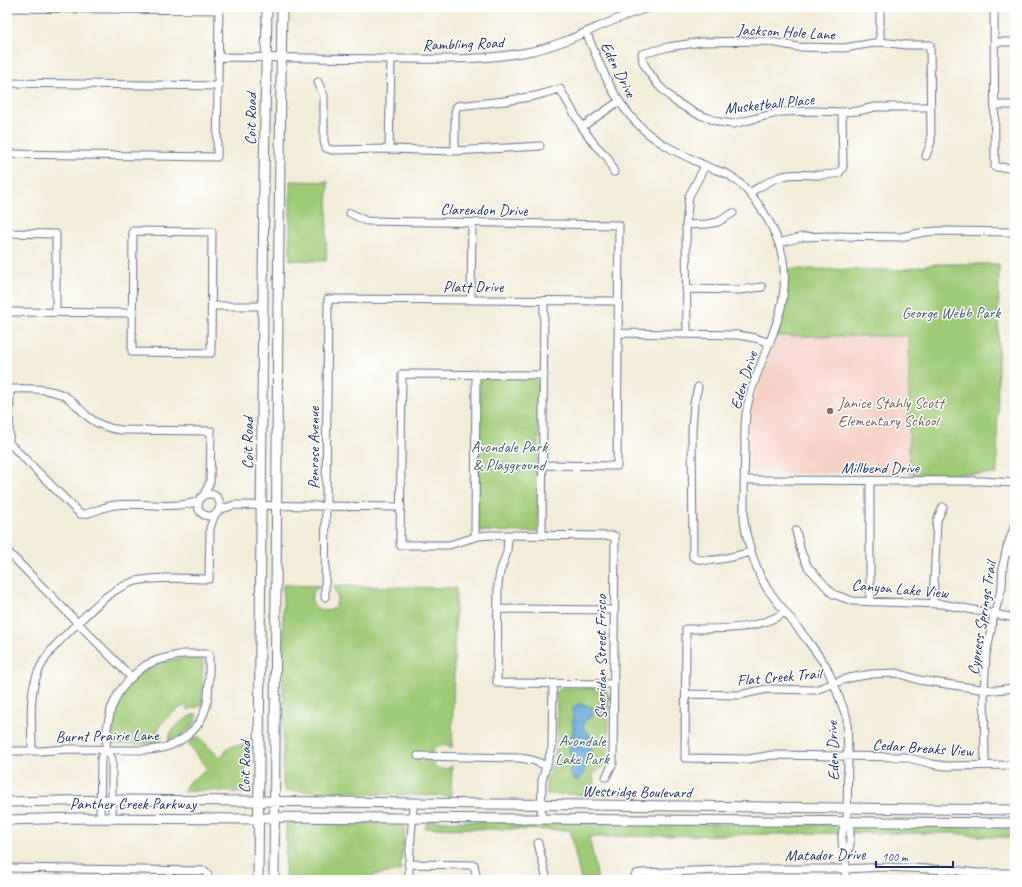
<svg xmlns="http://www.w3.org/2000/svg" width="1022" height="887" font-family="Caveat,sans-serif">
<style>
.built{fill:#f7d1c6}
.green{fill:#9fca76;stroke:#5d7c6a}
.water{fill:#5aa1d0;stroke:#3a6897}
.lines{fill:none;stroke-linecap:round;stroke-linejoin:round}
.minor-casing{stroke:#667189;stroke-width:9}
.major-casing{stroke:#667189;stroke-width:11}
.minor{stroke:#fff;stroke-width:7}
.major{stroke:#fff;stroke-width:9}
.education-dot{fill:#8d6e63;stroke:#fff;stroke-width:1.5}
.labels{text-anchor:middle;stroke-width:3;stroke-linejoin:round;paint-order:stroke}
.street-label{font-size:16px;fill:#1b2f5e;stroke:#fff}
.park-label{font-size:16px;fill:#435e65;stroke:#fff}
.education-label{font-size:16px;fill:#785e54;stroke:#fff;text-anchor:start}
</style>
<rect width="100%" height="100%" fill="#fff"/>
<filter id="ink" filterUnits="userSpaceOnUse"><feTurbulence type="fractalNoise" baseFrequency=".025" numOctaves="2"/><feDisplacementMap in="SourceGraphic" scale="8" xChannelSelector="R" yChannelSelector="G"/><feConvolveMatrix kernelMatrix="1 2 1 2 8 2 1 2 1" color-interpolation-filters="sRGB"/></filter>
<filter id="wash" filterUnits="userSpaceOnUse"><feTurbulence type="fractalNoise" baseFrequency=".012" numOctaves="4" result="noise"/><feDisplacementMap in="SourceGraphic" scale="16" xChannelSelector="R" yChannelSelector="G"/><feGaussianBlur stdDeviation="0.9" result="paint"/><feColorMatrix in="noise" values="0 0 0 0 0 0 0 0 0 0 0 0 0 0 0 0 0 1.4 0 .05"/><feComposite in="paint" operator="in"/></filter>
<g filter="url(#wash)">
<rect width="100%" height="100%" fill="#f2ecd8"/>
<!-- built -->
<path class="built" d="M777 336H909V474L749 472V421L753 401Z"/>
<!-- green -->
<path class="green" d="M290 181 328 182 326 261 290 260Z
M937 264H999L997 474H909V336H777C785 313 789 292 787 269L901 270Z
M483 378H535L539 382 538 530 535 532 481 531 478 528 480 381Z
M283 585 320 586C318 588 314 590 313 593 305 607 332 620 337 602 338 597 335 591 334 586L456 588 452 748C438 737 421 755 438 769H446L452 766 451 796 366 794 353 792 285 791 283 786Z
M184 658 203 659 202 705 188 710 185 705C175 711 159 721 157 733L162 735 159 744H112C107 715 123 683 149 668 160 662 172 660 184 658Z
M561 688H604L609 695 608 764 594 773 593 777 596 787 601 790 608 791V795L547 794C544 778 551 772 554 758 560 737 557 714 556 692Z
M195 714 197 715C195 728 181 735 171 741H169C168 729 186 718 195 714Z
M198 736 220 758 229 747 248 744 245 767 247 791 246 793 207 790 183 792 188 783 207 769 188 744Z
M428 821 834 825 837 828 839 833 589 837 598 880H581L570 830 425 828Z
M401 822 404 823 405 828 400 871 373 875V880H285L286 823Z
M859 825 1015 827V837H989L952 833H852L853 829Z"/>
<!-- water -->
<path class="water" d="M582 704 592 707 593 710 592 717C586 719 584 722 583 728L589 733 592 758 587 765 580 780H574L570 774V767L572 760 569 752 573 728 572 709 576 705Z"/>
</g>
<g filter="url(#ink)">
<g class="lines">
<!-- minor casing -->
<g class="minor-casing">
<path id="minor" d="M994 7 995 167 1015 168
M7 8 219 10
M586 32C602 69 613 102 644 130 659 144 685 156 704 165 712 169 721 171 729 175 755 192 778 230 783 260 792 317 757 356 747 408 744 422 745 436 745 450 744 473 744 497 744 520L746 533 751 552 760 576 768 590 808 641 826 666 834 684 847 718 848 756 847 822 850 825V845L846 858 845 880
M880 42V7
M995 42H1015
M219 57C276 58 332 58 388 59 435 59 481 61 527 52 571 44 609 18 652 7
M318 82 324 96V141L326 148 332 150 389 149 455 151 540 146
M7 83 219 86
M995 105H1015
M582 127 618 102
M389 149 391 59
M455 151V112L457 106 505 101 535 96 560 89 582 127 595 145 608 158 614 172
M7 154 217 157 219 7
M926 156 931 142 930 45H907L880 42 844 48 798 47 766 41 701 42 668 47 642 54 643 62 648 71 659 86 676 102 695 113 719 122 733 124 781 112 815 111 842 112 858 111 875 107H930
M749 193C760 187 771 179 783 176 801 172 820 178 839 173L843 167 842 112
M350 213 366 221 619 225 617 466 543 465
M686 225 707 224 718 222 733 213
M133 231 212 232 211 353 132 352Z
M7 233 56 234V313
M779 243 802 237 829 236 900 237 925 232 939 231 1015 232
M686 289 739 290 762 287
M471 300 472 223
M212 306H263
M7 312 133 313
M618 333 738 335 755 338 770 343
M687 334 686 225 689 196 705 166
M544 375 402 374 400 545H449L479 536 490 535 615 536 613 763 606 777
M698 387 694 403 692 430 693 557C706 565 736 556 751 552
M7 389C26 389 47 387 65 396 73 401 79 408 86 415 96 424 109 429 122 430L211 431 210 482 204 495
M10 389 9 443 80 514C87 516 104 506 115 505 142 502 174 510 199 501
M744 480 982 481 1015 483
M198 505a11 11 0 1 1 22 0a11 11 0 1 1-22 0Z
M219 510 234 505 401 507
M796 531 801 552 808 567 833 594 853 601 942 604 1015 618
M508 535 507 552 500 572 498 584 497 683 614 684
M542 535 544 301
M475 537 476 374
M7 551 131 677
M1006 552 1015 553
M325 597 328 299 618 301
M870 602V481
M933 603 937 520 943 507
M498 609 614 610
M785 612C757 631 719 629 686 629L685 758 749 759 772 755 905 757 932 764 946 766 1015 765
M686 694 739 695 767 689 815 690 849 678 872 674 897 673 919 680 980 689 996 690 1015 688
M7 751H40L68 749 150 750C177 748 201 731 207 703 210 687 209 670 209 654H183L158 660 146 665 136 673 127 682 119 692 111 709 107 728 106 749 112 759V818
M32 751C32 728 29 703 35 681 42 656 60 640 78 623 95 606 112 588 136 581 159 576 186 579 209 579L210 528 215 514
M418 756 520 758 532 760 547 766
M985 765 984 689 986 655 994 615 1002 587 1003 565 1007 547 1015 525
M100 818 101 759 106 749
M541 819 542 780 552 748 553 684
M538 843 547 880
M846 858C842 848 839 830 847 822
M408 864 474 865 477 880
M7 868 205 871 207 873 209 880
M409 880C408 854 413 828 413 803
M633 880 636 874 642 873 749 869H845L885 867 951 870 977 873H1015"/>
</g>
<!-- major casing -->
<g class="major-casing">
<path id="major" d="M7 802 112 800 248 801 1015 810
M7 820 77 818 258 819 274 817 1015 823
M258 880 264 178 267 7
M274 880 278 306 282 7"/>
</g>
<!-- minor -->
<use href="#minor" class="minor"/>
<!-- major -->
<use href="#major" class="major"/>
</g>
</g>
<!-- markers -->
<circle class="education-dot" cx="830" cy="411" r="4"/>
<g class="labels">
<!-- street labels -->
<g class="street-label">
<text transform="translate(786 31) rotate(3)" y="6">Jackson Hole Lane</text>
<text transform="translate(463 43) rotate(-2)" y="6">Rambling Road</text>
<text transform="translate(619 69) rotate(63)" y="6">Eden Drive</text>
<text transform="translate(769 103) rotate(-6)" y="6">Musketball Place</text>
<text transform="translate(250 119) rotate(-89)" y="6">Coit Road</text>
<text transform="translate(484 209) rotate(1)" y="6">Clarendon Drive</text>
<text x="473" y="292">Platt Drive</text>
<text transform="translate(743 380) rotate(-73)" y="6">Eden Drive</text>
<text transform="translate(247 443) rotate(-90)" y="6">Coit Road</text>
<text transform="translate(313 448) rotate(-90)" y="6">Penrose Avenue</text>
<text x="880" y="473">Millbend Drive</text>
<text transform="translate(900 588) rotate(5)" y="6">Canyon Lake View</text>
<text transform="translate(981 618) rotate(-81)" y="6">Cypress Springs Trail</text>
<text transform="translate(600 657) rotate(-90)" y="6">Sheridan Street Frisco</text>
<text transform="translate(779 676) rotate(-5)" y="6">Flat Creek Trail</text>
<text transform="translate(107 735) rotate(-1)" y="6">Burnt Prairie Lane</text>
<text transform="translate(923 747) rotate(4)" y="6">Cedar Breaks View</text>
<text transform="translate(832 751) rotate(-92)" y="6">Eden Drive</text>
<text transform="translate(244 767) rotate(-89)" y="6">Coit Road</text>
<text transform="translate(637 791) rotate(1)" y="6">Westridge Boulevard</text>
<text x="133" y="809">Panther Creek Parkway</text>
<text transform="translate(825 854) rotate(-1)" y="6">Matador Drive</text>
</g>
<!-- park labels -->
<g class="park-label">
<text x="951" y="318">George Webb Park</text>
<text x="509" y="452">Avondale Park<tspan x="509" dy="18">&amp; Playground</tspan></text>
<text x="582" y="746">Avondale<tspan x="582" dy="18">Lake Park</tspan></text>
</g>
<!-- education labels -->
<g class="education-label">
<text x="838" y="408">Janice Stahly Scott<tspan x="838" dy="18">Elementary School</tspan></text>
</g>
</g>
<!-- margin -->
<rect width="1022" height="887" fill="none" stroke="#fff" stroke-width="24"/>
<!-- scale -->
<path d="M876 861v6h77v-6" fill="none" stroke="#1b2f5e" stroke-width="2"/>
<text x="882" y="861" font-size="12" fill="#1b2f5e" stroke="#ffffff" stroke-width="3" paint-order="stroke">100 m</text>
</svg>
